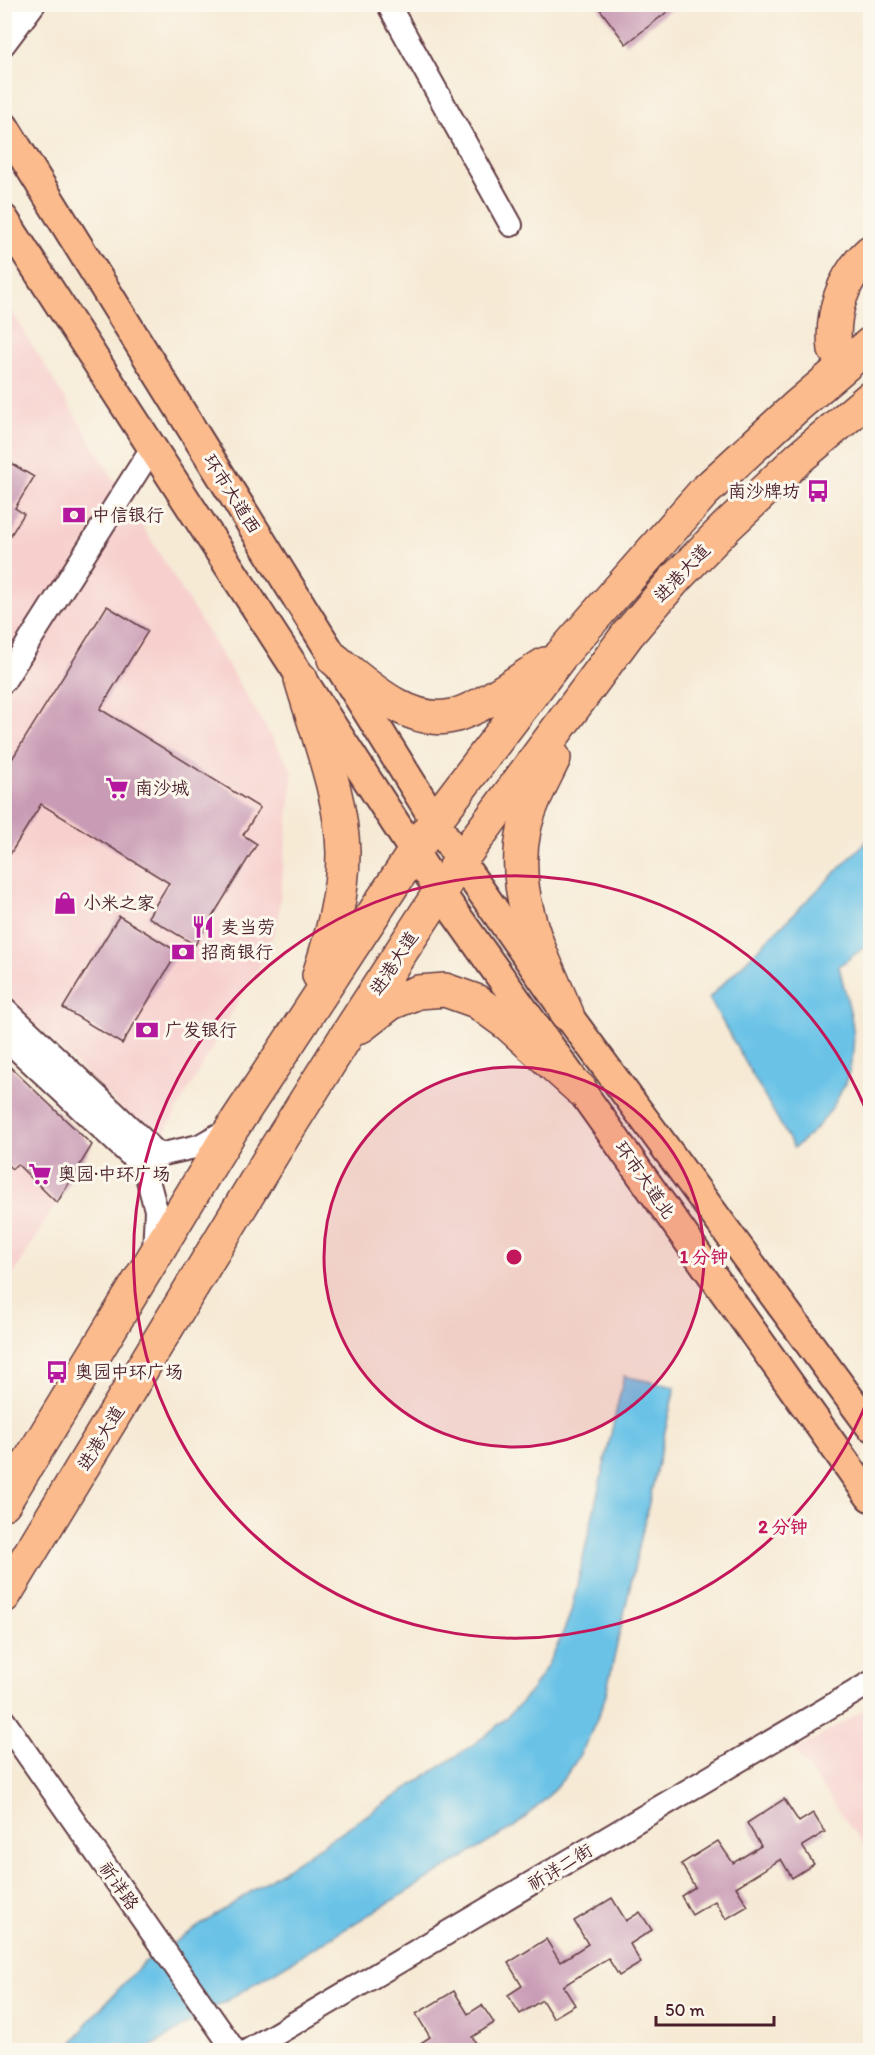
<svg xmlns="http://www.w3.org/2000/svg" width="875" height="2055" font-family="Itim,'LXGW WenKai TC',sans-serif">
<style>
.built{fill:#f7d0ce}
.water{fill:#6ac3e7;stroke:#5a7189;stroke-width:1.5}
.building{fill:#c99bb5}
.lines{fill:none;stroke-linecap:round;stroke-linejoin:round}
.minor-casing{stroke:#643d44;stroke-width:26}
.major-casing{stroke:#643d44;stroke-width:32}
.highway-casing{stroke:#643d44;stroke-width:36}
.minor{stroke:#fff;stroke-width:22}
.major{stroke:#fbbb8c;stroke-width:28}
.highway{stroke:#fbbb8c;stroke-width:33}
.ring{fill:none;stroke:#c2185b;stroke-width:3}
.labels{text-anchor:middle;stroke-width:6;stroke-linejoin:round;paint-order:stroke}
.poi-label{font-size:18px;fill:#4a1f2b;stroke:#fbf7ec;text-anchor:start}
.street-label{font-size:18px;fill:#4a1f2b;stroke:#fbf7ec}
.centre{fill:#c2185b;stroke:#fbf7ec;stroke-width:3}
.ring-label{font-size:18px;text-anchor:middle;font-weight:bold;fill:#c2185b;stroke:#fbf7ec;stroke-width:6;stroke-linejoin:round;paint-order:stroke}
</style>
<rect width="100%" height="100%" fill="#fbf7ec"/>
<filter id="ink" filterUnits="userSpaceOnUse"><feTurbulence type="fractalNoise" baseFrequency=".0167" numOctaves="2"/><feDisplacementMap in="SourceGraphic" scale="12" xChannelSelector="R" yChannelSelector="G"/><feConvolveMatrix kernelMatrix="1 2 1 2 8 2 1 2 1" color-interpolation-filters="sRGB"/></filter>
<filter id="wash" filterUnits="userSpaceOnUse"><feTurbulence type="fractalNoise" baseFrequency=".008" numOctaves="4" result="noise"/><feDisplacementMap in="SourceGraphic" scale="24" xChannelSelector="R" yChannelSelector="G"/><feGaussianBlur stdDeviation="1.35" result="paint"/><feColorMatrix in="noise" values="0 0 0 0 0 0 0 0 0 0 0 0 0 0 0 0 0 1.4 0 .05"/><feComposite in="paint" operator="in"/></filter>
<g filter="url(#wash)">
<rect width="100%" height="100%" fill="#f6ead5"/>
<!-- built -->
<path class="built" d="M4 299 293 772 278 921 265 957 241 996 158 1144 5 996Z
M5 1061 92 1145 5 1288Z
M870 1706V1849L868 1851 795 1751Z"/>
<!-- water -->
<path class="water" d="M870 838V943L839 966C843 987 851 1008 853 1029 858 1077 830 1120 794 1148L709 998Z
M624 1376 675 1387 605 1698C583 1759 564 1786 514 1827L145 2050H67L91 2019 143 1963 467 1749C523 1710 548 1676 571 1612Z"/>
<g id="blocks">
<!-- building -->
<path class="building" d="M596 4H677L626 44Z
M4 459 34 477 15 508 24 514 4 546Z
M107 606 148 631 100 709 260 808 243 835 257 844 195 945 148 917 169 883 41 804 4 864V772Z
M119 916 178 952 122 1044 63 1008Z
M4 1061 92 1145 57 1203 17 1164 12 1169 4 1162Z
M784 1799 799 1822 813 1813 825 1832 802 1846 814 1864 792 1878 781 1859 736 1887 748 1906 726 1919 715 1901 692 1915 681 1896 695 1887 681 1864 718 1841 733 1863 761 1846 747 1823Z
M612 1898 626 1921 640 1912 652 1930 630 1944 641 1963 619 1976 608 1958 563 1986 575 2005 553 2018 542 2000 520 2014 508 1995 522 1986 508 1963 546 1939 560 1962 588 1944 574 1921Z
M454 1991 468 2014 482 2005 494 2023 472 2037 480 2050H419L416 2046 430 2037 416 2014Z"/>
</g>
</g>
<g filter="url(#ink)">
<use href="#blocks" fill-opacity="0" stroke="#643d44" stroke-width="1.5"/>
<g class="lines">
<!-- minor casing -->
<g class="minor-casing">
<path id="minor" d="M388 4 511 225
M4 10 14 4
M4 44 34 4
M4 681 152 448
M4 1008 159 1155 199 1146 229 1129
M4 1037 145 1169 156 1210 154 1252
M4 1721 234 2050
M249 2050 870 1683"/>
</g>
<!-- major casing -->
<g class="major-casing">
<path id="major" d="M4 126 460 861 567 1014 870 1426
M4 219 440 892 870 1497"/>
</g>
<!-- highway casing -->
<g class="highway-casing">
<path id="highway" d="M835 350C831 314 842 277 870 252
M334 659C365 684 412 729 456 715 485 706 519 680 545 664
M301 679C317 734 342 796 343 853 343 896 332 935 319 975
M554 758C543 781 529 805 524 830 510 896 542 956 567 1014
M361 1026 391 1003 418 992 445 990 476 1001 509 1025 580 1089
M4 1503 233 1127 434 822 562 654 704 492 796 407 870 344
M4 1596 276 1148 345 1038 460 861 628 634 676 578 726 527 800 457 870 398"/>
</g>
<!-- minor -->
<use href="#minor" class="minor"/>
<!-- major -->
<use href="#major" class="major"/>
<!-- highway -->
<use href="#highway" class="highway"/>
</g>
</g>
<!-- distance rings -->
<circle cx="514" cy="1257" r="190" fill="#c2185b" fill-opacity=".12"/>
<g class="ring">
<circle cx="514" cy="1257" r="190"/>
<path d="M870 1394A381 381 0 1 1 870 1120"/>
</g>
<!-- icons -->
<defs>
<g id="bus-bare" transform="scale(1.8)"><path d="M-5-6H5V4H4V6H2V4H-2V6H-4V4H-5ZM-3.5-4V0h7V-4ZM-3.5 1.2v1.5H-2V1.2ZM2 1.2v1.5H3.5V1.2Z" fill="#b5179e" stroke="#fbf7ec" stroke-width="2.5" paint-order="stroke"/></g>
<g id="bank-bare" transform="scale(1.8)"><path d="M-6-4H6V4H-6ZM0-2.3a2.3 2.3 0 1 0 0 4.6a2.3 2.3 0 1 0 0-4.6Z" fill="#b5179e" stroke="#fbf7ec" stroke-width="2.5" paint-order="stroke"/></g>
<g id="supermarket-bare" transform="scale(1.8)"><path d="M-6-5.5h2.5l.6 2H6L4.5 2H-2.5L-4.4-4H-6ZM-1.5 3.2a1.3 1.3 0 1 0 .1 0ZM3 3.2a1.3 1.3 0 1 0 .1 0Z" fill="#b5179e" stroke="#fbf7ec" stroke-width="2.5" paint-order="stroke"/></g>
<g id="shop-bare" transform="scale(1.8)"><path d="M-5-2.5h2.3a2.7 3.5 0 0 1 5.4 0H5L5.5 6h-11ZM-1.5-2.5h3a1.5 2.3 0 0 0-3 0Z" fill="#b5179e" stroke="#fbf7ec" stroke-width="2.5" paint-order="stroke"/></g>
<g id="restaurant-bare" transform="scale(1.8)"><path d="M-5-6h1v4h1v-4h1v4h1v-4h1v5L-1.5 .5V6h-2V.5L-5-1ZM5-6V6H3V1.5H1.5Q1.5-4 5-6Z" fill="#b5179e" stroke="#fbf7ec" stroke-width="2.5" paint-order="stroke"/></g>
</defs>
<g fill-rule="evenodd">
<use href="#bus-bare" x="818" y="491"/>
<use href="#bank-bare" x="74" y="515"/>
<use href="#supermarket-bare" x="117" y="788"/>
<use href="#shop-bare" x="65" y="903"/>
<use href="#restaurant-bare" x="203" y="927"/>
<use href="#bank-bare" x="183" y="952"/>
<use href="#bank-bare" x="147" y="1030"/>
<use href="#supermarket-bare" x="40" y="1174"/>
<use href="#bus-bare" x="57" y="1372"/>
</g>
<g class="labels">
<!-- poi labels -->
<g class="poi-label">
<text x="800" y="497" text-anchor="end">南沙牌坊</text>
<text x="92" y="521">中信银行</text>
<text x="135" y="794">南沙城</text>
<text x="83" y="909">小米之家</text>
<text x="221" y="933">麦当劳</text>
<text x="201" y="958">招商银行</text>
<text x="165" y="1036">广发银行</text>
<text x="58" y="1180">奥园·中环广场</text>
<text x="75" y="1378">奥园中环广场</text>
</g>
<!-- street labels -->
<g class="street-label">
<text transform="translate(232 494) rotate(58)" y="6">环市大道西</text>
<text transform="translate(682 573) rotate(-47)" y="6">进港大道</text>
<text transform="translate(394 963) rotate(-57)" y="6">进港大道</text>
<text transform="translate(645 1180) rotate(55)" y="6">环市大道北</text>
<text transform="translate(101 1438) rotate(-59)" y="6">进港大道</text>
<text transform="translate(560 1867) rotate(-31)" y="6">祈详二街</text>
<text transform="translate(119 1886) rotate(55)" y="6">祈详路</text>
</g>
</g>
<circle cx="514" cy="1257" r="9" class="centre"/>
<g class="ring-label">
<text x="704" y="1263">1 分钟</text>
<text x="783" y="1533">2 分钟</text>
</g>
<!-- margin -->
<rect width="875" height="2055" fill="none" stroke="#fbf7ec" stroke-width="24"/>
<!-- scale -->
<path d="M656 2016v9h118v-9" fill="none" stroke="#4a1f2b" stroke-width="3"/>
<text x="665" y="2016" font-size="18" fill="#4a1f2b" stroke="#fbf7ec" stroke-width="4.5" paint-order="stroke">50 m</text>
</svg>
